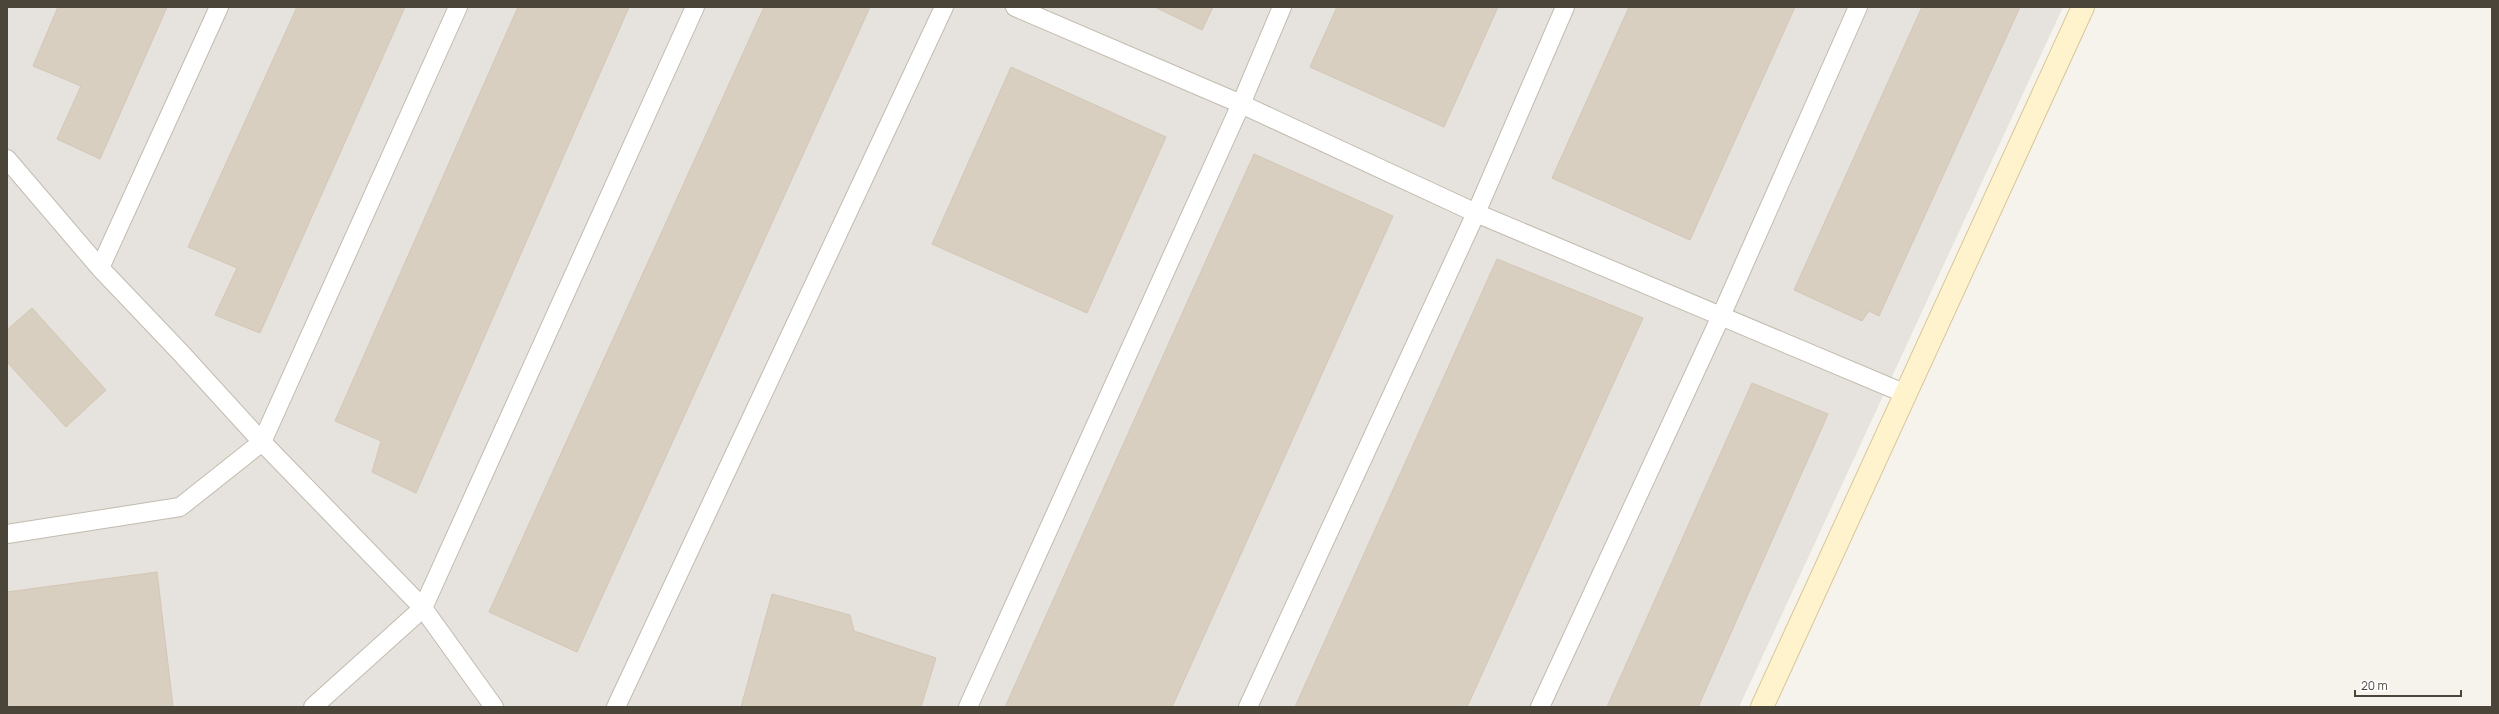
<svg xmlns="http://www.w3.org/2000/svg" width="2499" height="714" font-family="Manrope,sans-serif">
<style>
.industrial{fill:#e6e2dd}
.building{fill:#d8cfc1;stroke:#d3c7b4}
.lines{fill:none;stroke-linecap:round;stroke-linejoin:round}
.lane-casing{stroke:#c2bbae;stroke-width:20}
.secondary-casing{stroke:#d6c79b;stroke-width:24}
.lane{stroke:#fff;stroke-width:18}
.secondary{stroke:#fff3cd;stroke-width:22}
</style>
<rect width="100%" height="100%" fill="#f6f3ec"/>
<!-- industrial -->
<path class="industrial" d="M7 7H2063L1739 707H7Z"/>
<!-- building -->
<path class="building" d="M58 7H167L100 159 57 139 81 86 33 66Z
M297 7H405L260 333 215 315 237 268 188 247Z
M518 7H629L416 493 372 472 381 441 335 421Z
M764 7H870L577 652 489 612Z
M1155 7H1213L1202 30Z
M1337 7H1498L1444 127 1310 67Z
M1629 7H1795L1690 240 1552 178Z
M1922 7H2020L1879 316 1869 311 1862 321 1794 290Z
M1011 67 1166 137 1087 313 932 244Z
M1254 154 1393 216 1172 707H1005Z
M1497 259 1643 318 1467 707H1295Z
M32 308 106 390 66 427 7 362V330Z
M1752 383 1828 414 1698 707H1607Z
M157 572 173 707H7V592Z
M772 594 850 615 854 631 936 658 921 707H741Z"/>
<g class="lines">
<!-- lane casing -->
<g class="lane-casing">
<path id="lane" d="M1015 7 1241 104 1476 213 1906 394
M7 159 100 268 180 352 262 442 423 608 494 707
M100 268 219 7
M7 534 180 507 262 442 458 7
M313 707 423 608 695 7
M616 707 944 7
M968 707 1241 104 1282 7
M1248 707 1476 213 1565 7
M1540 707 1721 316 1858 7"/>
</g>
<!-- secondary casing -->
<g class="secondary-casing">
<path id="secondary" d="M1762 707 2083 7"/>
</g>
<!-- lane -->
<use href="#lane" class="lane"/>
<!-- secondary -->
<use href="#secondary" class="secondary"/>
</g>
<!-- border -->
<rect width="2499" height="714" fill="none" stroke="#4b4439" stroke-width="16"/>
<!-- scale -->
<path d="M2355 690v6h106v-6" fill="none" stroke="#4b4439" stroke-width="2"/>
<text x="2361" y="690" font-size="12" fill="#4b4439" stroke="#ffffff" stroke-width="3" paint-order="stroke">20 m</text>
</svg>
